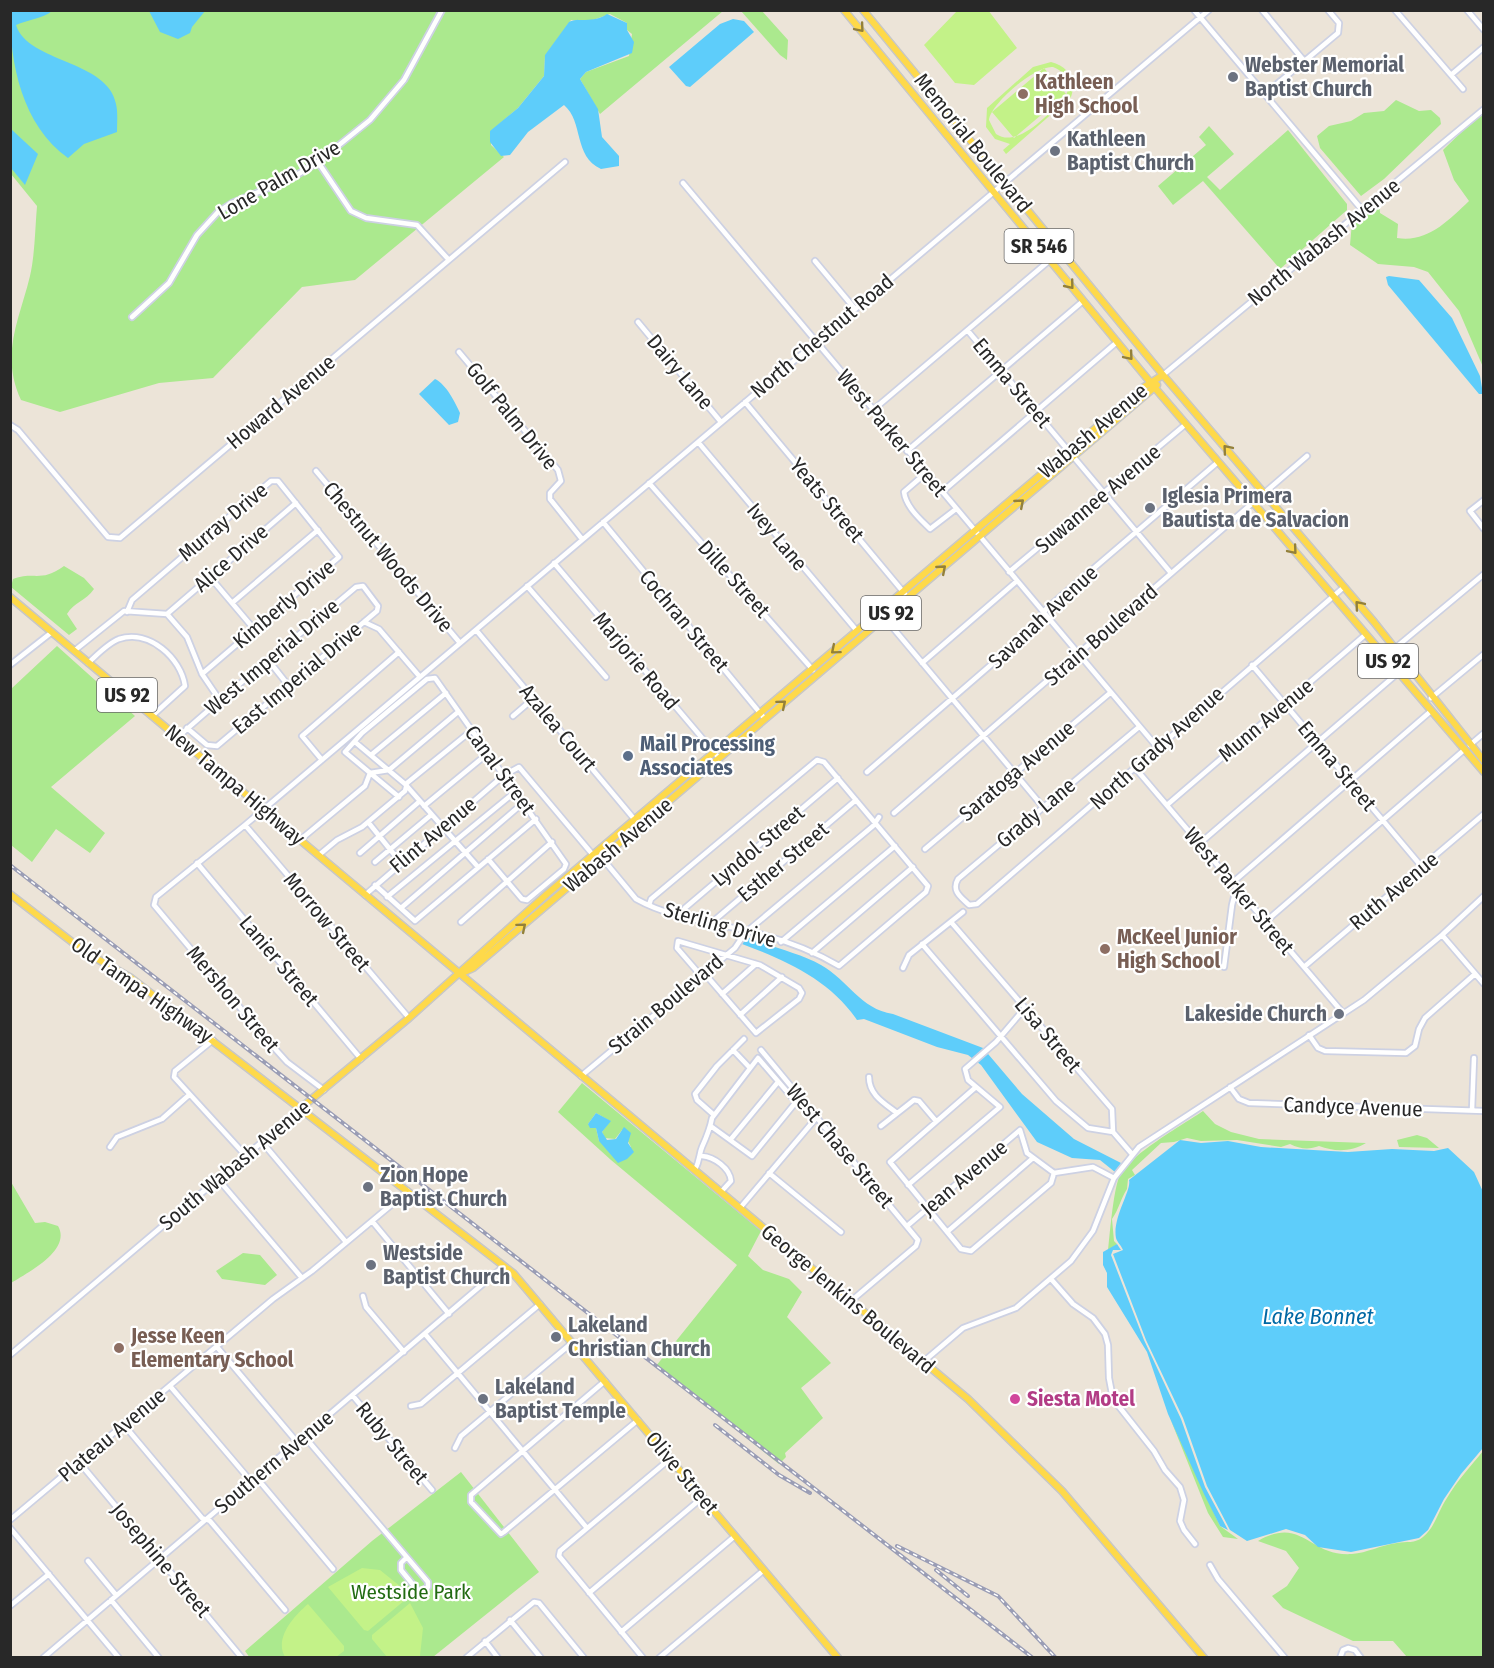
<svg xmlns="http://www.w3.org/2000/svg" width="1494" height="1668" font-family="'Fira Sans Condensed',sans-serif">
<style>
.green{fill:#abe98e;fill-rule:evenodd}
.pitch{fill:#c3f288;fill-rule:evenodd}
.water{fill:#5ecdfa}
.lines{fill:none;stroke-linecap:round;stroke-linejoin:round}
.minor-casing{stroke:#cdd1e3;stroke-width:8}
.major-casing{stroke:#c7c7c7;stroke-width:9}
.minor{stroke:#fff;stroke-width:4.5}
.major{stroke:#fed94a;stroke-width:6}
.rail-casing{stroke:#9a9db5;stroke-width:4}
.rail{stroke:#fff;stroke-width:1.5;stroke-dasharray:4.5;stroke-linecap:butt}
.oneway{stroke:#938039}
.worship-dot{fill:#6b7280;stroke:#fff;stroke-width:2}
.education-dot{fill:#8d6e63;stroke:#fff;stroke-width:2}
.service-dot{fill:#5c6f8a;stroke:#fff;stroke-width:2}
.hotel-dot{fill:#d1479c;stroke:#fff;stroke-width:2}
.labels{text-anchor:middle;stroke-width:4.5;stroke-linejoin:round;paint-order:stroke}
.shield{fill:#fff;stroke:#686868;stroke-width:1.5}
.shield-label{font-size:20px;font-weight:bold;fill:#282828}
.worship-label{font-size:21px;font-weight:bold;fill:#5b616d;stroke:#fff;text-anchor:start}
.education-label{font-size:21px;font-weight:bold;fill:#785e54;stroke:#fff;text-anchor:start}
.street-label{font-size:21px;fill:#282828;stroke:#fff}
.service-label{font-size:21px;font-weight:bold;fill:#4e5e75;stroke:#fff;text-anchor:start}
.hotel-label{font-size:21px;font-weight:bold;fill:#b23c85;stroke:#fff;text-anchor:start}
.park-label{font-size:21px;fill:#226b12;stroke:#fff}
.water-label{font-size:22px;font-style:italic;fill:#0068a4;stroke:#fff}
</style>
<rect width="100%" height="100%" fill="#ece4d8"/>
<!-- green -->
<path class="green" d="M10 11H723L600 114 580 79 586 72 629 56 632 34 627 30V23L610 14 587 22 571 20 545 56 544 76 518 108 491 131V145L504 157 355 280 302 287 213 378 159 383 60 412 21 400C0 354 19 321 30 276 35 254 35 229 37 206L11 174Z
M741 11H762L788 40 787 60 780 55Z
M1396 100 1419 111 1431 110 1440 118 1441 124 1384 179 1361 196 1320 148 1317 136 1329 126 1351 121 1364 113 1384 111Z
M1483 111V367L1459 311 1428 272 1414 267 1378 264 1350 245 1352 222 1379 200 1380 213 1398 224 1397 238C1427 243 1448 221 1469 201L1454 180 1443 150Z
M1209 126 1234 154 1207 177 1220 190 1288 130 1347 204V210L1280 269 1203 181 1173 205 1158 186 1206 145 1199 137Z
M64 566 84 578 94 589C86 601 74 602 67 614L77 629 69 635 11 587 13 579C35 571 41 583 64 566Z
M57 646 135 716 51 787 105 833 90 853 56 829 32 862 11 845V689Z
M582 1083 761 1231 748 1256 763 1270 789 1279 802 1292 787 1317 831 1363 801 1388 823 1418 785 1453 786 1457 779 1464 656 1366 737 1265 611 1160 558 1112ZM596 1113 610 1121 602 1132 605 1138 615 1139 622 1130 631 1147 599 1141 596 1128 588 1124Z
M1203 1111 1215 1124 1231 1132 1259 1139 1366 1143C1351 1152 1335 1152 1319 1146 1309 1150 1300 1149 1290 1144L1281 1147 1237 1140 1201 1141 1187 1138 1174 1142 1161 1143 1132 1170 1135 1175 1128 1179 1127 1189C1120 1200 1119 1209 1112 1219L1114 1241 1117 1244 1108 1251C1110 1232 1113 1194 1119 1177 1126 1157 1184 1124 1203 1111Z
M1417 1135 1427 1138 1439 1148 1399 1147 1397 1140Z
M11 1182 35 1223 45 1222 58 1226C72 1250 27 1273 11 1283Z
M243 1253 260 1255 277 1275 265 1285 222 1279 216 1271Z
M1170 1418 1220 1526 1238 1539 1223 1537 1208 1513Z
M1483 1451V1657H1407L1393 1641H1353L1283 1608 1272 1596 1287 1586 1299 1568 1286 1551 1258 1541C1303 1515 1308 1557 1352 1554 1367 1553 1381 1545 1397 1543 1406 1541 1415 1544 1423 1537 1436 1526 1438 1511 1447 1498 1457 1481 1471 1466 1483 1451Z
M461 1472 539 1572 433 1657 250 1658 245 1651 372 1541Z"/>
<!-- pitch -->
<path class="pitch" d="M988 10 1017 48 974 85 955 83 924 45 957 11Z
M1051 62C1068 66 1077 80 1071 97L1006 154 1003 150 1010 144 995 139 986 127 987 108 1033 67ZM1053 67C1067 72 1073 85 1064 99 1049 113 1018 149 996 134L989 120C991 103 1036 65 1053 67Z
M1044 68 1066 94 1014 138 992 112Z
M362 1568 380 1570 411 1595 368 1631 364 1630 328 1587Z
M410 1603 423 1628 420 1656 387 1657 372 1639V1635Z
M308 1604 344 1646V1651L336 1657H285C274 1638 294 1616 308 1604Z"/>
<!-- water -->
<path class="water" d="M10 11H52C44 18 27 20 16 25 28 63 108 60 116 104 118 112 117 123 117 132L84 144 68 158C22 125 10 64 10 11Z
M149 11V10L205 11 192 27 190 33 178 39 160 32Z
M607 14 627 23V30L634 42 632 53 586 72 580 79 598 109 602 137 619 156V166L601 169C573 156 584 122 564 105L528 132 510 155 501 156 490 142V131L518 108 544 76 545 55 569 22C577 17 593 24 607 14Z
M733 19 744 21 754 32 690 87 686 86 669 67 720 24Z
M11 129 38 154 25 185 11 168Z
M1389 276 1419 280 1452 318 1480 376 1483 394H1479L1388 285 1386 277Z
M435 379C446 384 455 402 460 413L458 422 449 425 419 394Z
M747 937C770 947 800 953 821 965 848 980 860 1009 893 1014L983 1048 1022 1094 1074 1139 1121 1163 1115 1172 1100 1160 1072 1158 1037 1142 981 1065 968 1055 937 1047 864 1019 857 1020C830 980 785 960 742 944Z
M596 1113 611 1121 602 1132 607 1140 616 1139 624 1127 631 1133 628 1143 634 1152 627 1159 618 1163 599 1141 596 1128H590L588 1124Z
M1180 1140 1201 1143 1228 1141 1261 1147 1348 1152 1392 1149 1434 1151 1448 1148 1474 1172 1484 1194 1483 1448 1461 1474 1444 1499 1428 1530 1419 1538 1351 1552 1318 1547 1305 1535 1286 1529 1247 1541 1230 1530 1207 1486 1183 1418 1146 1340 1113 1254 1123 1250C1121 1245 1117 1242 1116 1238 1112 1218 1132 1190 1129 1180Z
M1117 1244 1121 1250H1113L1111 1255 1144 1340 1181 1419 1205 1487 1228 1530 1220 1526 1204 1494 1168 1414 1147 1352 1107 1287V1273L1103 1265V1252Z"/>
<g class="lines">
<!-- minor casing -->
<g class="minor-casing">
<path id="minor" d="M1194 10 1363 211
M1262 10 1305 62
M1395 10 1463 89
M1467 10 1484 30
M1451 75 1484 47
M1265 94 1338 33 1339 23 1328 10
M318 162 351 211 366 218 417 225 449 260
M683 183 1157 747
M815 261 855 309
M132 317 169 283 197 235 218 212 232 203 292 178 318 162 370 120 404 80 442 10
M638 322 721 422
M968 331 1171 573
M459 352 558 470 561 481 550 493V499L582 539
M1163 375 1484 109
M745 402 905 594
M873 410 1050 260
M10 425 18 430 108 537 120 538 565 162
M698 442 857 631
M907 451 1083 301
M316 471 460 643
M926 473 904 492C906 507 920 519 930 529L956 509
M649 483 813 670
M942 492 1117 342
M1484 500 1470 511 1484 529
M603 522 765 719
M554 563 719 758
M1009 572 1186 424
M210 577 254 629
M527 586 606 677
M232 603 318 530
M127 612 132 600 271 481H278L339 557 202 674
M167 614 296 503
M167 614 187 637 202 674 221 702
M883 616 1043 807
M364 622 379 629 420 677
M476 630 640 826
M1394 649 1484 574
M74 651 124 611 167 614
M269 661 288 685
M88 663C97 655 108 643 119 639 149 629 181 658 185 686L152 716
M922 663 1017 581
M10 665 52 632
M1252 665 1422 867
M1431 698 1484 654
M513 716 534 698
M1139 727 958 879C951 891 961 897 969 905L977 904 1344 587
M178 737C236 685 297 637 356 587L363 586 378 606 377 611 217 746 207 745 187 728
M355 742 405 784 478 867
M1470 745 1484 733
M371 755 446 693
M322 760 302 736 399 652
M1136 769 1343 1013
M867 772 1043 620 1045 610 1218 462
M399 797 345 752 362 733 427 679 435 678 566 864 564 869 527 900 522 899 488 859
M1167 805 1365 635
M424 806 487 754
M894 813 1307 456
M368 822 401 863
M245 825 409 1018
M300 840 365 786 370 773 389 770 458 712
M1199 844 1398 673
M925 849 1110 693
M360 853 420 801
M319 855 337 840 362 827 405 791 407 783 471 731
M375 862 431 815
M197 863 361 1059
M1232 883 1431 711
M375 885 415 921 536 819
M365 895 503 776 519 767 593 855 602 858 636 899C670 918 711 922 748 931 778 938 812 950 839 966L926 892 928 886 824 762 817 760 651 899 649 905
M387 897 515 792
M401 908 523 803
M680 915 685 908 838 778
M461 922 552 842
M951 922 1112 1109 1113 1132 1132 1154
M1265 922 1464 750
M710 924 856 800
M1442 935 1484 984
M781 942 895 846
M922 944 1056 1101 1088 1128 1113 1132
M812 953 913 867
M1224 967 1232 905 1236 889
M1304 967 1484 814
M903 968 909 955 963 912
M699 977 696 970 677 948 678 941 760 965 799 988 802 993 799 999 756 1033 705 974
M722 994 756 964
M740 1015 782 977
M1309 1035 1318 1048 1325 1051 1406 1053 1415 1046 1419 1029 1425 1018 1475 974
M213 1040 175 1071 174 1077 246 1156
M733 1050 750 1068
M761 1050 918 1240 916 1246 851 1301
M581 1076 735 948 745 933 873 826 879 817
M869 1077C869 1095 884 1103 897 1113
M976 1087 890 1162 961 1249 971 1251 1051 1183 1054 1173
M1230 1087 1239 1099 1249 1103 1484 1111
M324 1090 287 1062 268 1041 154 905 156 897 245 825 1209 10
M1472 1110 1474 1058
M714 1115 697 1100 695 1094 717 1066 744 1039
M881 1126 914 1100 919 1101 936 1121
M731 1139 778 1082
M262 1142 346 1242
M110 1147 117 1137 162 1119 189 1095
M702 1156C714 1157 730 1168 731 1181L721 1192
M695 1170C700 1160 699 1154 702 1147 707 1136 710 1129 712 1118L758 1058 796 1102 752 1156 712 1127
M769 1173 841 1232
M218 1179 302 1278
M908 1185 1000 1107 968 1080 965 1069 996 1042 1025 1008
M740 1208 817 1117
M372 1221 449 1314
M907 1226 1020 1130 1027 1153 1054 1173 1093 1167 1114 1178
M947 1232 1033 1158
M1051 1279 1073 1304 1093 1318 1105 1334 1108 1345 1109 1378 1113 1399 1154 1451 1165 1470 1180 1487 1184 1500 1180 1521 1184 1530 1195 1544
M363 1296 366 1307 404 1352
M425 1334 587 1528
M217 1347 297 1442
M10 1355 301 1109
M923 1362 963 1328 1016 1308 1071 1261 1093 1231 1114 1178 1139 1147 1364 1000 1442 935 1484 896
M605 1381 471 1495V1502L501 1534 504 1532 638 1420
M170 1386 249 1479 256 1477 333 1569
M353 1396 432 1490
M411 1406 421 1404 540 1304
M124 1425 202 1518 210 1521 285 1610
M304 1436 428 1582V1587L419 1592 401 1570V1563L406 1558
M455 1448 461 1436 573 1342
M79 1462 242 1658
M10 1520 273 1299 312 1271 408 1191
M10 1528 119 1658
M88 1561 116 1595
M1210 1565 1218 1579 1285 1658
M589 1593 703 1497
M111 1600 159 1658
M10 1606 49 1574
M510 1620 541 1658
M621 1632 735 1536
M485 1641 498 1658
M43 1658 504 1266
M466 1658 534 1602 539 1603 584 1658
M643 1658 559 1556 560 1551 671 1458
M659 1658 764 1570
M1340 1658 1343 1650 1348 1648 1355 1650 1361 1658"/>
</g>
<!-- major casing -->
<g class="major-casing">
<path id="major" d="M844 10 1155 388 1484 772
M863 10 1163 375 1374 622 1484 761
M10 597 968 1399 1062 1491 1204 1658
M10 894 85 952 131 978 513 1273 838 1658
M462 973 473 968 1157 385
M301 1108 409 1018 547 894 1144 387 1163 375"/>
</g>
<!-- minor -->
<use href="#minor" class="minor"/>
<!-- major -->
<use href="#major" class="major"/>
<!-- rail casing -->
<g class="rail-casing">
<path id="rail" d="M10 865 1033 1658
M715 1425 779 1475 810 1493
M897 1546 998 1596 1056 1658
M936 1570 968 1596"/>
</g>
<!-- rail -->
<use href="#rail" class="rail"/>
</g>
<!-- one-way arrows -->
<defs><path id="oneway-chevron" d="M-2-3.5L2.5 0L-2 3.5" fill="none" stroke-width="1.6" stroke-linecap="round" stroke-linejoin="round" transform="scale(1.5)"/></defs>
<g class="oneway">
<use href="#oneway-chevron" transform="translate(860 28) rotate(50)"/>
<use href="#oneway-chevron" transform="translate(1070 285) rotate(51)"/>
<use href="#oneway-chevron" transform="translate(1129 356) rotate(50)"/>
<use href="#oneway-chevron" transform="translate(1227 449) rotate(-130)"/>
<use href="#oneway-chevron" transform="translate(1020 503) rotate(-41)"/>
<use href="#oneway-chevron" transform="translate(1293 550) rotate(50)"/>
<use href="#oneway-chevron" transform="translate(942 569) rotate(-41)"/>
<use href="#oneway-chevron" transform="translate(1359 605) rotate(-130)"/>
<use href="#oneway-chevron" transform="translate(835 650) rotate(140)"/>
<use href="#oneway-chevron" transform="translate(782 704) rotate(-40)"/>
<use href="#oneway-chevron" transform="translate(522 927) rotate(-40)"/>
</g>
<!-- markers -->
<g class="worship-dot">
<circle cx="1233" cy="77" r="6"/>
<circle cx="1055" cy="151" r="6"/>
<circle cx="1150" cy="508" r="6"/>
<circle cx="1339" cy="1014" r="6"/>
<circle cx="368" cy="1187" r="6"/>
<circle cx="371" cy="1265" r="6"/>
<circle cx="556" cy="1337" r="6"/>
<circle cx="483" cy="1399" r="6"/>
</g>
<g class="education-dot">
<circle cx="1023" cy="94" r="6"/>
<circle cx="1105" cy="949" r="6"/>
<circle cx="119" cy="1348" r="6"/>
</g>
<circle class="service-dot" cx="628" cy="756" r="6"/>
<circle class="hotel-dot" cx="1015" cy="1399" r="6"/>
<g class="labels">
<!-- shield labels -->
<g class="shield">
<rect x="1004.5" y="229" width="69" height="34" rx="4.5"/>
<rect x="861" y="596" width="60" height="34" rx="4.5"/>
<rect x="1358" y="644" width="60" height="34" rx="4.5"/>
<rect x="97" y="678" width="60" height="34" rx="4.5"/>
</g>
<g class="shield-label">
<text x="1039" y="253">SR 546</text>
<text x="891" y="620">US 92</text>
<text x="1388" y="668">US 92</text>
<text x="127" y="702">US 92</text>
</g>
<!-- worship labels -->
<g class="worship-label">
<text x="1245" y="72">Webster Memorial<tspan x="1245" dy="24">Baptist Church</tspan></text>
<text x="1067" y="146">Kathleen<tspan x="1067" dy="24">Baptist Church</tspan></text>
<text x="1162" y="503">Iglesia Primera<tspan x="1162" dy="24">Bautista de Salvacion</tspan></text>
<text x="1327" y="1021" text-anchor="end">Lakeside Church</text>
<text x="380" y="1182">Zion Hope<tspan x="380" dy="24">Baptist Church</tspan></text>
<text x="383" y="1260">Westside<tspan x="383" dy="24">Baptist Church</tspan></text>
<text x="568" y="1332">Lakeland<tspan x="568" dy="24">Christian Church</tspan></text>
<text x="495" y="1394">Lakeland<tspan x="495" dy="24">Baptist Temple</tspan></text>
</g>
<!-- education labels -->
<g class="education-label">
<text x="1035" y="89">Kathleen<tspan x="1035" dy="24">High School</tspan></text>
<text x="1117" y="944">McKeel Junior<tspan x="1117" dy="24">High School</tspan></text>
<text x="131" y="1343">Jesse Keen<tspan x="131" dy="24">Elementary School</tspan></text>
</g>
<!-- street labels -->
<g class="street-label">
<text transform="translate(973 143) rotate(51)" y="7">Memorial Boulevard</text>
<text transform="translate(279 180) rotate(-30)" y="7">Lone Palm Drive</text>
<text transform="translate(1324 242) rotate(-39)" y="7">North Wabash Avenue</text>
<text transform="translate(822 336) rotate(-40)" y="7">North Chestnut Road</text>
<text transform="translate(680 372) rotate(50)" y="7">Dairy Lane</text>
<text transform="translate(1012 383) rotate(50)" y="7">Emma Street</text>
<text transform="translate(281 402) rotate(-40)" y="7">Howard Avenue</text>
<text transform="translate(512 416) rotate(51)" y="7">Golf Palm Drive</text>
<text transform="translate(1093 431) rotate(-40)" y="7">Wabash Avenue</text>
<text transform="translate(892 433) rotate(50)" y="7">West Parker Street</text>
<text transform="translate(1098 499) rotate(-40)" y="7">Suwannee Avenue</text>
<text transform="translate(827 500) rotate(50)" y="7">Yeats Street</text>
<text transform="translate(223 522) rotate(-40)" y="7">Murray Drive</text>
<text transform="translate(777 537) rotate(50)" y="7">Ivey Lane</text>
<text transform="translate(388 557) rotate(50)" y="7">Chestnut Woods Drive</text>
<text transform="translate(231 558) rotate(-41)" y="7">Alice Drive</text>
<text transform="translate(734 579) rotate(48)" y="7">Dille Street</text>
<text transform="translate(284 604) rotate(-40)" y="7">Kimberly Drive</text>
<text transform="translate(1043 617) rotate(-43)" y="7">Savanah Avenue</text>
<text transform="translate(684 621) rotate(50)" y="7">Cochran Street</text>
<text transform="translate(1101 635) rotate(-41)" y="7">Strain Boulevard</text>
<text transform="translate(272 657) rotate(-40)" y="7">West Imperial Drive</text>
<text transform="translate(636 661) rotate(50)" y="7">Marjorie Road</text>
<text transform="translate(297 678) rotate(-40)" y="7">East Imperial Drive</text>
<text transform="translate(1266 720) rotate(-40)" y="7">Munn Avenue</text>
<text transform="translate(558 728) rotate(50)" y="7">Azalea Court</text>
<text transform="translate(1157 748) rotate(-42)" y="7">North Grady Avenue</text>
<text transform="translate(1337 766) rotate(50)" y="7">Emma Street</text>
<text transform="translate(500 770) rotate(54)" y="7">Canal Street</text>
<text transform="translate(1017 771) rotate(-40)" y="7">Saratoga Avenue</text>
<text transform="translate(235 785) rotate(40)" y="7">New Tampa Highway</text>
<text transform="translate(1036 813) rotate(-40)" y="7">Grady Lane</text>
<text transform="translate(433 835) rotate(-40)" y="7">Flint Avenue</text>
<text transform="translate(618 845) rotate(-40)" y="7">Wabash Avenue</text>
<text transform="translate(758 846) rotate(-40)" y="7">Lyndol Street</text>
<text transform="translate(783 862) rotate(-40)" y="7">Esther Street</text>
<text transform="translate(1239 891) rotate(50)" y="7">West Parker Street</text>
<text transform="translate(1394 891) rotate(-40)" y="7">Ruth Avenue</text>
<text transform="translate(327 922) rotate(50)" y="7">Morrow Street</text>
<text transform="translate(720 925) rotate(16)" y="7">Sterling Drive</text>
<text transform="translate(279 961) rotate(50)" y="7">Lanier Street</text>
<text transform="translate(142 990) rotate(35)" y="7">Old Tampa Highway</text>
<text transform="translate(233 999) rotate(50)" y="7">Mershon Street</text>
<text transform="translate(666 1004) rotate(-40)" y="7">Strain Boulevard</text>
<text transform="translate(1048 1035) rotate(50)" y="7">Lisa Street</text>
<text transform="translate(1353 1107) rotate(2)" y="7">Candyce Avenue</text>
<text transform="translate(840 1146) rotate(50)" y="7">West Chase Street</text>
<text transform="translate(235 1165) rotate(-40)" y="7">South Wabash Avenue</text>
<text transform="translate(964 1178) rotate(-40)" y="7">Jean Avenue</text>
<text transform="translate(848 1299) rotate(40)" y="7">George Jenkins Boulevard</text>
<text transform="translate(112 1435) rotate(-40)" y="7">Plateau Avenue</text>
<text transform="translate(392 1443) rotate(50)" y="7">Ruby Street</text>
<text transform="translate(274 1462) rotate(-40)" y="7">Southern Avenue</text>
<text transform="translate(682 1473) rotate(50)" y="7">Olive Street</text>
<text transform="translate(161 1560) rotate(50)" y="7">Josephine Street</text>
</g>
<!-- service labels -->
<g class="service-label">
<text x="640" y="751">Mail Processing<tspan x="640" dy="24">Associates</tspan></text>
</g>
<!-- hotel labels -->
<g class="hotel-label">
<text x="1027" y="1406">Siesta Motel</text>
</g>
<!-- park labels -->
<g class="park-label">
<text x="411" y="1599">Westside Park</text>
</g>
<!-- water labels -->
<g class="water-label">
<text x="1318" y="1324">Lake Bonnet</text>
</g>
</g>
<!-- border -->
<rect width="1494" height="1668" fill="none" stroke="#282828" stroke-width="24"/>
</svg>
